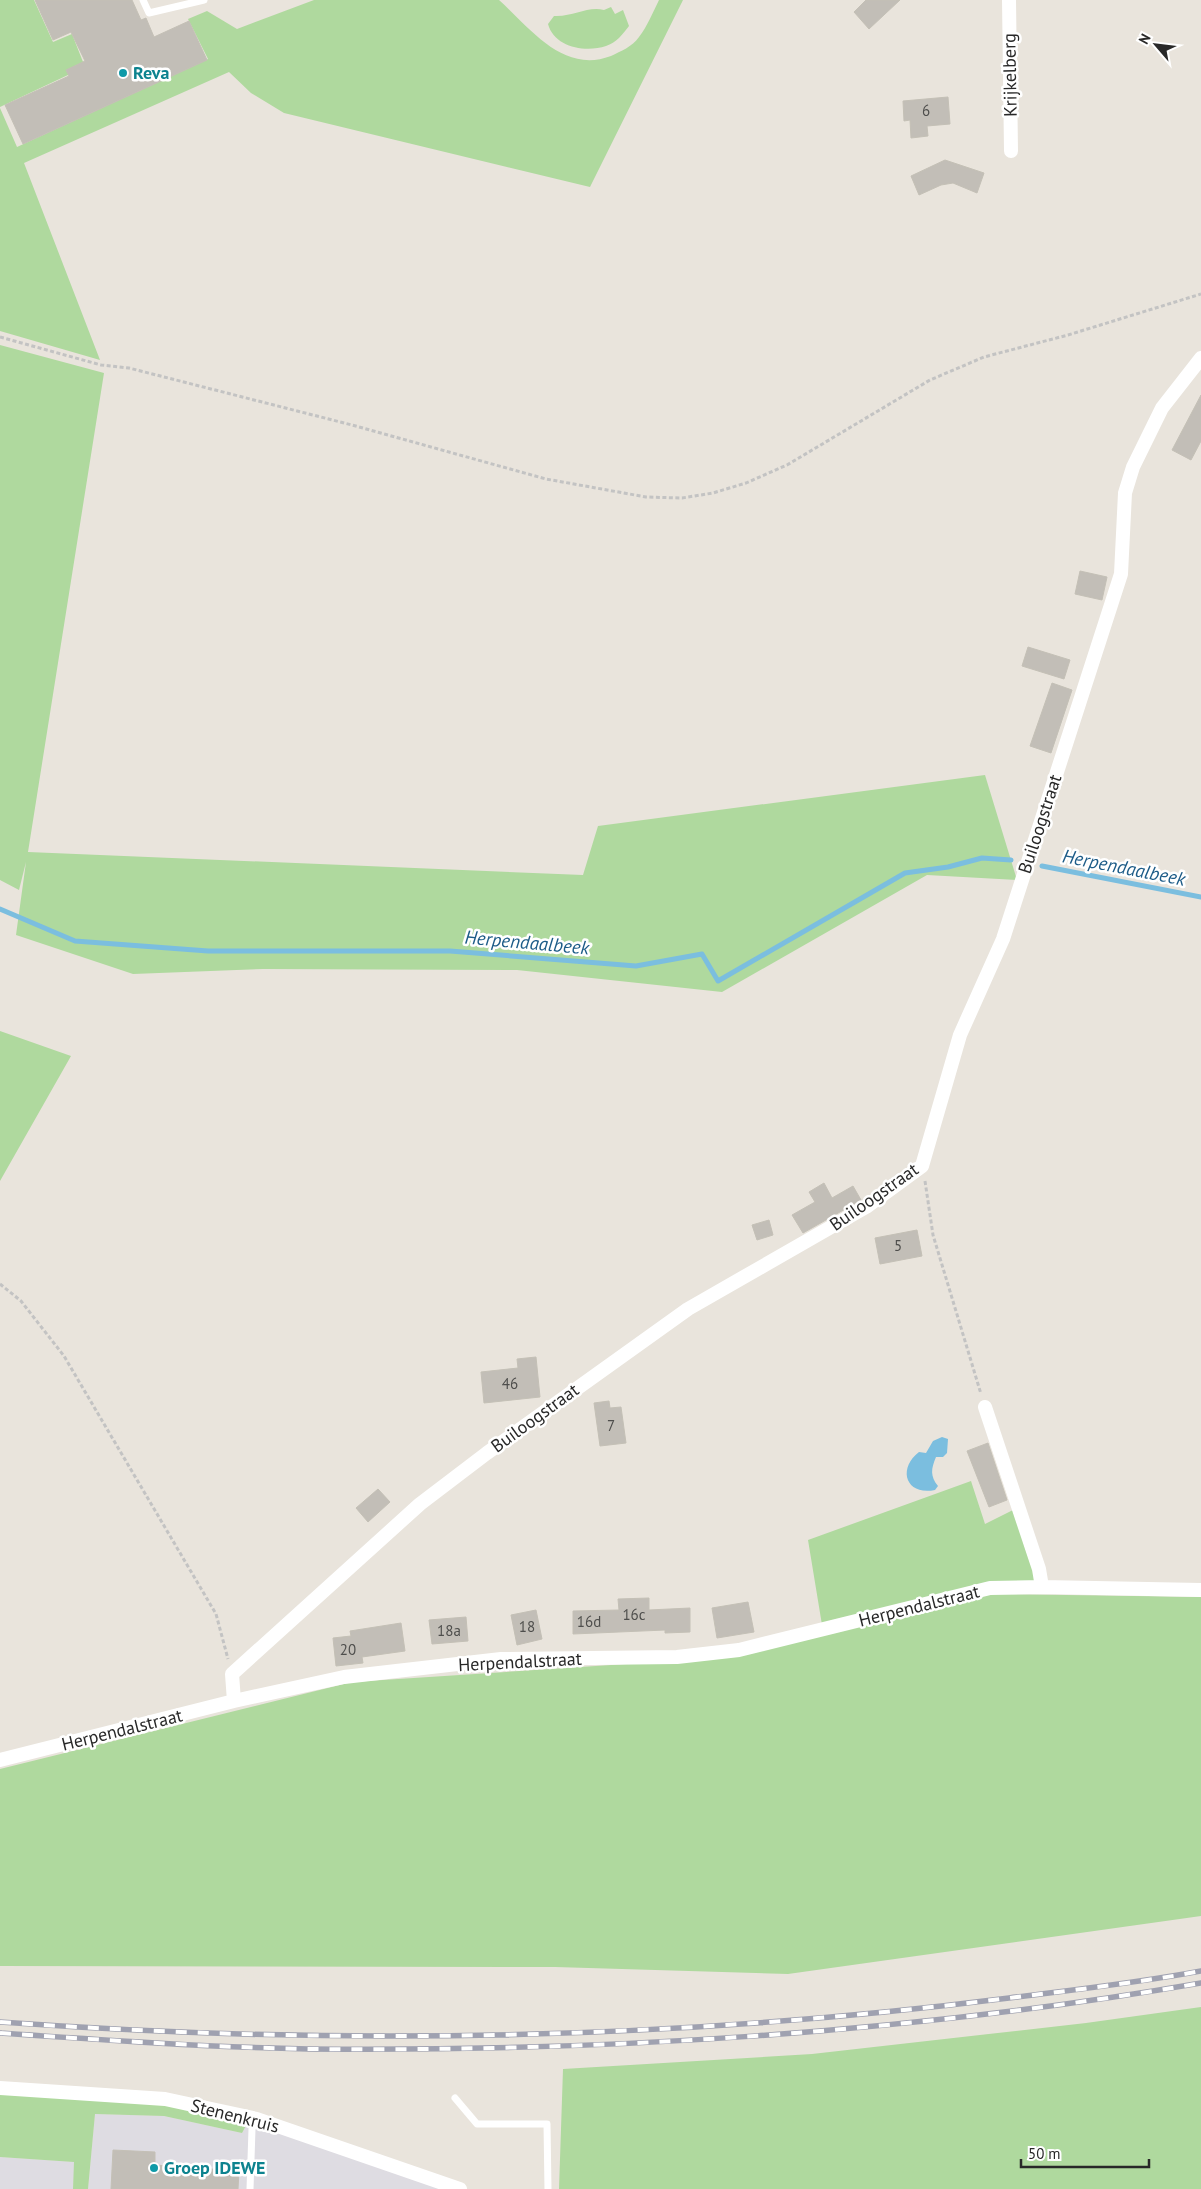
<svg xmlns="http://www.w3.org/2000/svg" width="1201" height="2189" font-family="'PT Sans',sans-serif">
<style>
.industrial{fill:#dedce2}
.green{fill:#afd99e}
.water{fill:#7bbedf}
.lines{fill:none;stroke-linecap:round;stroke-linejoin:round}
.stream{stroke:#7bbedf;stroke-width:5}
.building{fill:#c2beb7;stroke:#c4c0b6}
.path{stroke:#c3c3c3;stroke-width:3;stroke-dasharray:4 2.5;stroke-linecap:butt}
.lane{stroke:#fff;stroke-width:7}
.street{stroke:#fff;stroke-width:14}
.rail-casing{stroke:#9fa1b0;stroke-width:5.5}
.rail{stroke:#fff;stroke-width:4;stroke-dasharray:11;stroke-linecap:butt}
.culture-dot{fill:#0f9aa8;stroke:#fff;stroke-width:2}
.labels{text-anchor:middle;stroke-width:5;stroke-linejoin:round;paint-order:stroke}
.number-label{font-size:15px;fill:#4e4e4c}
.culture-label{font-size:18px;font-weight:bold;fill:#0d838f;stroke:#fff;text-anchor:start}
.street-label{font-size:18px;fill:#282828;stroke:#fff}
.water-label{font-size:19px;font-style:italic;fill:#1d5c88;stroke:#fff}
</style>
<rect width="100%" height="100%" fill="#e9e4dc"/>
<!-- industrial -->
<path class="industrial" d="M95 2114 164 2116 242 2133 248 2122 443 2189H88Z
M0 2157 75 2162 73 2189H0Z"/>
<!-- green -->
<path class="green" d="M0 0H34L53 42 72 34 85 67 0 107Z
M314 0H499C531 29 563 74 611 56 621 51 632 47 639 37 647 27 653 12 659 0H683L590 187 284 113 251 93 229 72 24 163 100 360 0 331V108L17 147 208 59 188 19 207 11 237 29Z
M611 7 615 14 623 10 629 26C623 34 616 43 606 46 585 53 554 47 548 24L554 16C574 17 587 6 604 10Z
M0 345 104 373 28 852 583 875 598 826 985 775 1017 880 927 875 722 992 517 970 263 969 133 974 16 935 26 862 19 890 0 880Z
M0 1031 71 1056 0 1181Z
M971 1481 985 1524 1019 1507 1042 1587H1018L823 1631 808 1540Z
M992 1594 1201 1597V1916L788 1974 555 1967 0 1966V1769L352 1682 718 1658Z
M1201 2007V2189H559L563 2069 812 2054 1086 2023Z
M0 2093 163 2104 248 2122 242 2133 164 2116 95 2114 88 2189H73L74 2162 0 2157Z"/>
<!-- water -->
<path class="water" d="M942 1437 948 1439 947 1453 943 1457H936C931 1469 930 1476 938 1486L935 1490C906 1496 897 1469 919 1452L926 1453 933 1441Z"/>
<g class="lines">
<!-- stream -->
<path class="stream" d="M1042 866 1201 897
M0 909 75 941 208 951H450L636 966 702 954 718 981 905 873 948 867 982 858 1011 860"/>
</g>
<!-- building -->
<path class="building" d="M35 0H132L141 20 146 18 154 37 189 21 207 60 23 144 5 105 69 76 66 70 85 61 71 32 53 40Z
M866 0H900L869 29 854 12Z
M948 97 950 124 927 126 928 136 911 138 910 120 904 121 903 101Z
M945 160 984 173 977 193 953 183 941 185 919 195 911 176Z
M1201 395V441L1191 460 1172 450Z
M1080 571 1107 577 1102 600 1075 594Z
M1028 647 1070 660 1064 679 1022 666Z
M1052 683 1072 690 1051 753 1030 746Z
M824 1183 832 1198 853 1186 861 1200 803 1233 792 1215 815 1202 809 1192Z
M769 1220 773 1235 757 1240 752 1225Z
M917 1230 922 1256 880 1264 875 1238Z
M536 1357 540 1397 484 1403 481 1372 518 1368 517 1359Z
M609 1401 610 1408 621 1407 626 1443 600 1446 594 1403Z
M988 1443 1007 1500 989 1507 967 1451Z
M378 1489 390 1502 368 1522 356 1508Z
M649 1598V1610L690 1608V1632L665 1633V1630L573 1634V1611L619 1610 618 1599Z
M748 1602 754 1632 717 1638 712 1608Z
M536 1610 542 1639 517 1645 511 1615Z
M466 1617 468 1641 432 1644 429 1620Z
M401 1623 405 1651 362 1657 363 1663 336 1666 333 1638 351 1636 350 1631Z
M113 2150 155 2152V2165L239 2171 238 2189H111Z"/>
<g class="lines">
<!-- path -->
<path class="path" d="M0 337 101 365 129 368 352 425 546 479 646 497 682 498 713 493 746 483 787 465 930 380 984 357 1068 335 1201 294
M925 1181 933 1235 981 1394
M0 1284 21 1301 64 1356 216 1614 228 1659"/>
<!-- lane -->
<path class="lane" d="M143 0 149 13 204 0
M455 2098 477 2124H547L548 2189
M250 2189 252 2129 257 2119"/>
<!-- street -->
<path class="street" d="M1009 0 1011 151
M985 1407 1039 1569 1042 1587
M234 1701 232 1674 420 1504 487 1453 688 1309 866 1207 922 1166 960 1035 1003 939 1121 574 1125 493 1133 467 1162 408 1201 358
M0 1760 234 1701 344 1677 501 1659 677 1657 739 1650 990 1588 1042 1587 1201 1590
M0 2088 165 2099 257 2119 460 2189"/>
<!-- rail casing -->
<g class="rail-casing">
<path id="rail" d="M0 2022C336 2046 675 2040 1009 1998 1073 1990 1137 1983 1201 1971
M0 2033C103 2040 205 2047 308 2049 602 2052 912 2033 1201 1983"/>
</g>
<!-- rail -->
<use href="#rail" class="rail"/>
</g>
<!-- markers -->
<g class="culture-dot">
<circle cx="123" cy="73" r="5"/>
<circle cx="154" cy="2168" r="5"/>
</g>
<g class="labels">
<!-- number labels -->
<g class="number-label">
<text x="926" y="116">6</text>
<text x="898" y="1251">5</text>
<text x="510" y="1389">46</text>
<text x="611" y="1431">7</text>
<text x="634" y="1620">16c</text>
<text x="589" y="1627">16d</text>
<text x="527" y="1632">18</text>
<text x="449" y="1636">18a</text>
<text x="348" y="1655">20</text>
</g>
<!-- culture labels -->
<g class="culture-label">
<text x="133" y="79">Reva</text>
<text x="164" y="2174">Groep IDEWE</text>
</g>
<!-- street labels -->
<g class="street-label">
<text transform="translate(1010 75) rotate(-91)" y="6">Krijkelberg</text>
<text transform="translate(1040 824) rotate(-72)" y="6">Builoogstraat</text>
<text transform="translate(874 1197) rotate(-35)" y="6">Builoogstraat</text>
<text transform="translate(535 1418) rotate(-36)" y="6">Builoogstraat</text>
<text transform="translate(919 1606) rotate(-14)" y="6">Herpendalstraat</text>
<text transform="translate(520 1662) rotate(-3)" y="6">Herpendalstraat</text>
<text transform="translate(122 1730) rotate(-14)" y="6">Herpendalstraat</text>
<text transform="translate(235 2116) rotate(14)" y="6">Stenenkruis</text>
</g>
<!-- water labels -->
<g class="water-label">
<text transform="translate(1124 867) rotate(11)" y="7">Herpendaalbeek</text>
<text transform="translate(527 942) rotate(5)" y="7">Herpendaalbeek</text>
</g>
</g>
<!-- north arrow -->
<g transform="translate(1156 45) rotate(298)" stroke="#ffffff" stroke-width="4" paint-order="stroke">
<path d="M0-4L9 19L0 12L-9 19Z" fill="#282828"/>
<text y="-8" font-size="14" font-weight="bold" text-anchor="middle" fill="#282828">N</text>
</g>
<!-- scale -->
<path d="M1021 2159v8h128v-8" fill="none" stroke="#282828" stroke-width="2.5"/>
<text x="1028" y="2159" font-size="15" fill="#282828" stroke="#ffffff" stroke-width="4" paint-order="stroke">50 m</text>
</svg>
